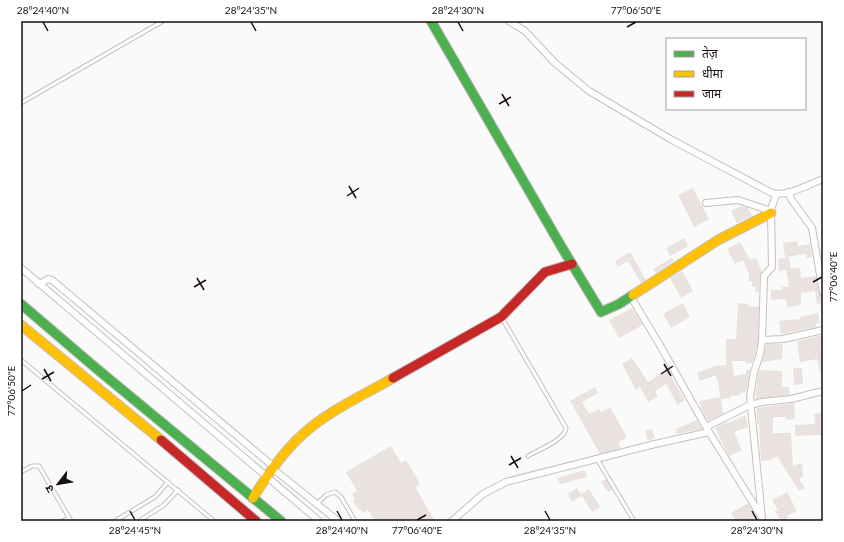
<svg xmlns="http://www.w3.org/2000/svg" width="844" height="542" font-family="Lato,'Noto Sans Devanagari',sans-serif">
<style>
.building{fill:#eae2de}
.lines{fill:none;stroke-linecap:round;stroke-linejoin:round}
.lane-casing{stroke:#c6bfc0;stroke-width:5}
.street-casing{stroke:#c6bfc0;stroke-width:8}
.fast-casing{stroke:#c6bfc0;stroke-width:11}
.slow-casing{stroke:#c6bfc0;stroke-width:11}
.jam-casing{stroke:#c6bfc0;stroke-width:11}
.lane{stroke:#fefefe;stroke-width:3}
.street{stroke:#fefefe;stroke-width:6}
.fast{stroke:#4caf50;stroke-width:9}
.slow{stroke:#ffc107;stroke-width:9}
.jam{stroke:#c62828;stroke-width:9}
.ticks{fill:none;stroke:#190e0f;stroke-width:1.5}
.neatline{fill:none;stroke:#190e0f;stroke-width:1.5}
.ticks-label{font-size:10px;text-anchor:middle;fill:#190e0f}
</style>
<rect width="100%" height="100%" fill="#fafafa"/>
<!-- building -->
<path class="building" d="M693 188 709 219 694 227 678 195Z
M741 206 748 208 752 216 737 223 731 211Z
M684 238 688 246 670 256 666 248Z
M797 241 798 246 810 244 812 257 807 258 806 254 785 257 783 243Z
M740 242 750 260 756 258 762 272 760 276 759 292H755L756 287H752V281H749V275L743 260 735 264 727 249Z
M630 252 646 280 641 283 628 261 618 267 615 261Z
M789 257 791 269 779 271 778 259Z
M672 258 674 261 656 273 653 269Z
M800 268 801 278 816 276 819 293 823 296V303L817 304 815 291 801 293V305L787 307 786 299 771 300V290H782V287H789L786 269Z
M682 271 693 291 681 298 670 278Z
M683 303 690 317 671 328 663 314Z
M738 303 748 304V306L759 307 758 340 756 353 752 363 746 364V361H732L734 376 746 374V370H750L746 392 740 393 741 395 730 396 731 398 721 399 723 414 708 421 701 408 699 401 720 397 718 381H717L716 375 700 381 697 373 715 366 726 365V339H736Z
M632 308 643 325 619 338 609 320Z
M818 313 820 323 815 324 816 327 788 333 781 334 779 321 800 319V317Z
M823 335V372L820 373 817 359 800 362 797 341Z
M766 344H783L782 359 762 362Z
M632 358 648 382 667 370 685 400 678 405 666 384 655 391 658 396 648 402 640 387 636 390 622 364Z
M793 368H802L803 384 794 385Z
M759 370 782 371V387H789V395L756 399V395L755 396Z
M595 387 598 393 582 402 589 414 599 409 601 412 610 407 627 437 618 443 621 448 600 454 570 401Z
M794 403 795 419 786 420V417H773V433H791L793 466 802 463 803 476 799 479 805 488 799 491 777 456 771 460 761 461 759 423 757 424V408Z
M823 413V435L795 436V425L815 424 814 414Z
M746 415 748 427 734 432 742 450 729 456 715 428 727 422 728 423Z
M697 420 702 429 677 434 676 429Z
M652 429 655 438 648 441 645 431Z
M391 446 401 463 406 460 420 484 415 487 435 521H375L368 510 363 513 361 509 359 510 353 501 355 500 352 494 357 491 346 472Z
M585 470 587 477 561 484 557 478Z
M606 479 612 490 608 492 601 482Z
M577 488 582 496 572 502 568 494Z
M589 489 600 507 592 512 581 494Z
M787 492 797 511 787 516 788 518 781 521 775 511 778 510 772 500Z
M748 503 759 521H736L731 513Z"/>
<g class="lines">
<!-- lane casing -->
<g class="lane-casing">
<path id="lane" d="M21 103 163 21
M502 318 566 428C565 440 538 450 528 456
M21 360 214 521
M597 459 634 521
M21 472 32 466H39L71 521
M317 504 326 495 335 492 341 497 355 521
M63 521 69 518
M115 521 155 497 168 482
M139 521 164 505 178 490"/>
</g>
<!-- street casing -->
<g class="street-casing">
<path id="street" d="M509 21 525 31 555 63 589 91 672 140 770 192C784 199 809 184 823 179
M788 192 791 199 812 228 823 292
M706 203 738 200 771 211
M21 268 319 521
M39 284 48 279 52 280 274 467
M631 297 661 347 706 427 761 516
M762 340 783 339 823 330
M706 427 750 405 762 402 791 399 823 391
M272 468 338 521
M762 518 750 397 754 372 760 354 762 340 764 276 772 267 771 209 776 195
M452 521 483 494 506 482 655 444 709 432"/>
</g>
<!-- fast casing -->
<g class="fast-casing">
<path id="fast" d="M431 21 561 246 601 312 619 304 633 295
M21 304 97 369 281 521"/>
</g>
<!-- slow casing -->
<g class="slow-casing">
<path id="slow" d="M633 295 718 240 771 213
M21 325 161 440
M253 498C267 475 282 453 302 435 328 411 362 396 393 378"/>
</g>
<!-- jam casing -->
<g class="jam-casing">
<path id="jam" d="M393 378 501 317 545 272 572 264
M161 440 256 521"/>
</g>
<!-- lane -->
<use href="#lane" class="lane"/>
<!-- street -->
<use href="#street" class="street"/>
<!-- fast -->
<use href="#fast" class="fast"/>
<!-- slow -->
<use href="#slow" class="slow"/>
<!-- jam -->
<use href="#jam" class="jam"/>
</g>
<!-- ticks -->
<path class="ticks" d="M43 22 48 31M251 22 256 31M458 22 463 31M627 27 636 22M502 94 509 106M499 104 511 97M349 186 356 198M347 196 359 188M197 278 204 290M813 282 822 277M194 287 206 280M664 364 671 376M44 369 51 381M661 374 673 366M42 379 54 372M22 391 31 385M511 456 518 468M509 465 521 458M130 511 135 520M337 511 342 520M545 511 550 520M752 511 757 520M417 520 426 515"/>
<!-- border -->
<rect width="844" height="542" fill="none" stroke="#ffffff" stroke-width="44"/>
<!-- legend -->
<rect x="666" y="38" width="140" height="72" fill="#ffffff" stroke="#a39f9f"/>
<rect x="674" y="51" width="20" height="6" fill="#4caf50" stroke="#a39f9f"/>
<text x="702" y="58" font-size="12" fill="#190e0f">तेज़</text>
<rect x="674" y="71" width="20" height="6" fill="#ffc107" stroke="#a39f9f"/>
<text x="702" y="78" font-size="12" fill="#190e0f">धीमा</text>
<rect x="674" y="91" width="20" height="6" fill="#c62828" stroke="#a39f9f"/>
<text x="702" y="98" font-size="12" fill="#190e0f">जाम</text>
<!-- north arrow -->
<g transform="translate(58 484) rotate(239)" stroke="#ffffff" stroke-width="3" paint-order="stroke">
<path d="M0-3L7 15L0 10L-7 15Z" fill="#190e0f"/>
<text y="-6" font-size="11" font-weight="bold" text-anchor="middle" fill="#190e0f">उ</text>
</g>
<rect x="22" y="22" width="800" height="498" class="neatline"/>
<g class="ticks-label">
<text x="43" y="14">28°24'40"N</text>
<text x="251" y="14">28°24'35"N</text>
<text x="458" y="14">28°24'30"N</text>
<text x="636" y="14">77°06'50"E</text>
<text transform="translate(833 277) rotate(-90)" y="4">77°06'40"E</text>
<text transform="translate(11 391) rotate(-90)" y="4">77°06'50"E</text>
<text x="135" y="534">28°24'45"N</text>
<text x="342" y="534">28°24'40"N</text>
<text x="417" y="534">77°06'40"E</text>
<text x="550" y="534">28°24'35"N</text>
<text x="757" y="534">28°24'30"N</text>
</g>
</svg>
